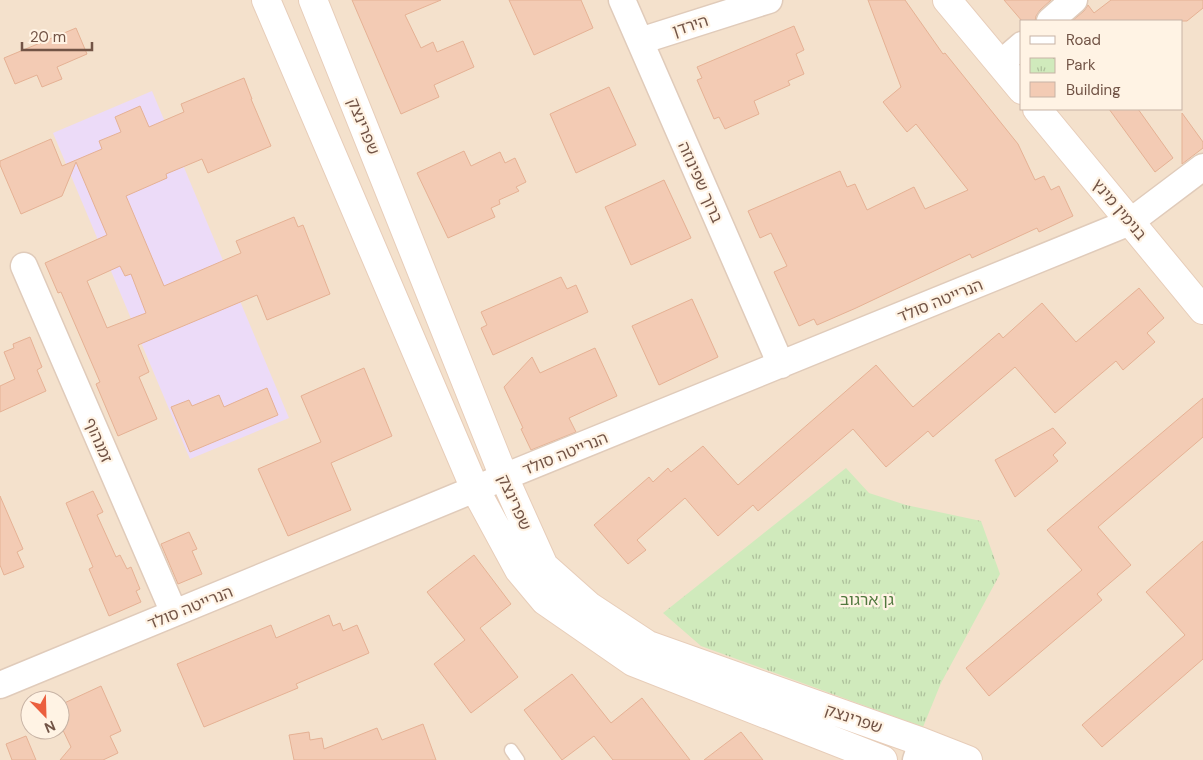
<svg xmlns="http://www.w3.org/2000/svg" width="1203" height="760" font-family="'DM Sans','Noto Sans Hebrew',sans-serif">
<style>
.residential{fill:#f4e1cc;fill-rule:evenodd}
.education{fill:#ecdbf8}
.park{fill:url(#park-tufts)}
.building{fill:#f3cbb4;stroke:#e5b194;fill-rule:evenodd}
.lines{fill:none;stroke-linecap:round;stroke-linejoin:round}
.lane-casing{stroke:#e0cbba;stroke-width:15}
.street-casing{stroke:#e0cbba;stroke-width:29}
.secondary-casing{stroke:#e7cdb9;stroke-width:30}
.lane{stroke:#fff;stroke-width:12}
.street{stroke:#fff;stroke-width:26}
.secondary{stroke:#fff;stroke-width:28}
.labels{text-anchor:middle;stroke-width:4.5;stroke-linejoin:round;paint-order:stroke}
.street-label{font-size:16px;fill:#725446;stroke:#fff3e4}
.park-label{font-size:16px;fill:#51783e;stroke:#fff3e4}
</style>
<defs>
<pattern id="park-tufts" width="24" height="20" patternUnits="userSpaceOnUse" patternTransform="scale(1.25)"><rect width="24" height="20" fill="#d0eabc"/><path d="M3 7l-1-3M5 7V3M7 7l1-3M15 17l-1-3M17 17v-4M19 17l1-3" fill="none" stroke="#adc09b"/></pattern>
</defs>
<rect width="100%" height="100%" fill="#fdefdd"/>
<!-- residential -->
<path class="residential" d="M0 0H1203V760H0ZM1022 21H1182V109H1022ZM30 700H60V730H30Z"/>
<!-- education -->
<path class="education" d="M152 91 289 418 190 459 53 133Z"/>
<!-- park -->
<path class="park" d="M846 468 869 493 906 505 981 521 1000 574 941 683 923 727 701 646 663 613Z"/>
<!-- building -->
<path class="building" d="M352 0H441L405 15 421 48 433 42 437 52 463 41 474 67 434 85 439 97 401 114Z
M509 0H581L593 28 534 55Z
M868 0H905L943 54 945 53 1018 144 1035 180 1044 176 1051 190 1059 186 1073 216 1039 232 1037 228 972 258 970 254 856 308 817 325 814 319 799 326 774 272 787 266 771 233 760 238 748 211 840 171 847 187 855 184 867 210 914 187 925 209 968 190 916 124 907 132 883 102 901 87Z
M1004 0H1051L1040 10 1036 16 1035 21H1022Z
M1111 0H1203V8L1187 21H1072L1084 11 1088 5 1094 13Z
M794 26 804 50 796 54 804 74 788 81 790 85 754 101 759 114 725 129 719 117 714 119 697 80 702 78 697 67Z
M76 28 87 54 57 67 62 79 42 87 37 75 15 84 4 58Z
M244 78 252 99H251L271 146 208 173 202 159 166 174 167 178 126 196 164 286 241 253 236 241 294 217 298 227 303 225 330 294 267 320 257 295 138 345 149 372 139 377 157 419 118 436 96 384 100 382 61 292 58 293 45 263 107 235 76 162 62 196 21 214 0 165V161L51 139 62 166 102 149 99 141 121 132 115 117 140 106 149 127 184 112 181 104ZM120 266 125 276 131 274 146 313 107 328 87 281Z
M609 87 636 145 576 173 550 114Z
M1109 109H1138L1173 158 1155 172Z
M1182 113 1203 142V148L1182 164Z
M464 151 471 166 500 152 505 163 515 158 526 182 516 187 519 191 499 200 500 204 491 208 495 217 448 238 417 173Z
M664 180 691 238 631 265 605 207Z
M561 277 567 289 576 285 588 312 493 355 481 328 487 325 481 312Z
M1139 288 1164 318 1147 333 1155 342 1123 370 1116 361 1055 413 1015 367 933 437 928 431 886 467 853 429 758 511 753 505 718 536 685 498 637 540 646 550 628 564 594 525 649 477 653 482 668 468 671 472 703 446 738 485 876 365 913 407 999 333 1003 338 1042 303 1076 342Z
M692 299 718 357 659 385 632 326Z
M30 337 42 367 37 370 46 391 0 412V386L15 379 4 352 14 348 13 344Z
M595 348 617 396 569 418 576 432 531 450 521 429 523 428 504 387 532 357 540 373Z
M364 368 392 436 331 463 351 510 288 536 258 469 321 442 301 396Z
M267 388 278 415 190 452 171 407 189 400 192 406 219 395 224 407Z
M1203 398V437L1098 527 1131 565 1097 594 1102 600 989 696 966 668 1082 570 1047 530Z
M1053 428 1066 443 1053 455 1058 461 1015 497 995 460Z
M93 491 103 512 97 515 116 557 120 555 127 569 131 567 140 589 136 591 141 602 109 616 89 569 93 567 66 503Z
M0 496 23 549 17 552 24 567 4 575 0 565Z
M189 532 197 549 192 551 202 574 178 584 161 544Z
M1203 541V659L1102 747 1082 725 1185 635 1146 592Z
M474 555 511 604 480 628 518 677 471 713 434 664 465 640 427 592Z
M329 615 333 626 340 623 343 631 357 625 369 653 296 684 298 688 204 727 177 664 271 625 276 638Z
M572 674 611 723 642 698 690 760H613L594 736 562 760 524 710Z
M101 686 121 731 110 736 118 753 103 760H60L71 747 60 724V705Z
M423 724 436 760H294L289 735 309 732 310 740 322 738 324 749 377 728 382 740Z
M741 732 763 760H704L725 744Z
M26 736 36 760H12L6 744Z"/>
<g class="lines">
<!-- lane casing -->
<g class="lane-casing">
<path id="lane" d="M511 750 518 760"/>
</g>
<!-- street casing -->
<g class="street-casing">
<path id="street" d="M622 0 781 365
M1050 21 1074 0
M640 41 769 0
M1000 64 1022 45
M24 266 174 613
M0 685 504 477 1130 222 1203 167
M916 760 922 742"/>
</g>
<!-- secondary casing -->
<g class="secondary-casing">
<path id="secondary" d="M266 0 475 489 519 570 545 601 633 662 883 760
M313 0 504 477 544 566 589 606 648 645 922 742 968 760
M947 0 1022 90
M1037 109 1203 310"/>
</g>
<!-- lane -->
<use href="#lane" class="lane"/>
<!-- street -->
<use href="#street" class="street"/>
<!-- secondary -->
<use href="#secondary" class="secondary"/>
</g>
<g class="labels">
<!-- street labels -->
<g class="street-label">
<text transform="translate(690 25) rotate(-18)" y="6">הירדן</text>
<text transform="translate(364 126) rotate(68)" y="6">שפרינצק</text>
<text transform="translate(701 182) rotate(66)" y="6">ברוך שפינוזה</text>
<text transform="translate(1120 209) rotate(50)" y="6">בנימין מינץ</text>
<text transform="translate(940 300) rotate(-22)" y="6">הנרייטה סולד</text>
<text transform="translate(99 440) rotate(67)" y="6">זמנהוף</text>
<text transform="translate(565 453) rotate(-22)" y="6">הנרייטה סולד</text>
<text transform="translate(515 502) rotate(66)" y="6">שפרינצק</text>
<text transform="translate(190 607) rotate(-22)" y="6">הנרייטה סולד</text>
<text transform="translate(854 718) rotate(19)" y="6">שפרינצק</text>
</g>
<!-- park labels -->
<g class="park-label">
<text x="867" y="605">גן ארגוב</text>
</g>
</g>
<!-- legend -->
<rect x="1020" y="20" width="162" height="90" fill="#fff3e4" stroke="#c7b3a5"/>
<rect x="1030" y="36" width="25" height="8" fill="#ffffff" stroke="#c7b3a5"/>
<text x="1066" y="45" font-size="15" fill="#725446">Road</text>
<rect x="1030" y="58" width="25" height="15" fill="url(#park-tufts)" stroke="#c7b3a5"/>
<text x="1066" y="70" font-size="15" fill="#725446">Park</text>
<rect x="1030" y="82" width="25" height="15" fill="#f3cbb4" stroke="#c7b3a5"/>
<text x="1066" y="95" font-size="15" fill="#725446">Building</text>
<!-- north arrow -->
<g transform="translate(45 715) rotate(157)"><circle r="24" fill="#fff3e4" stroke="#c7b3a5"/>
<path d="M0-4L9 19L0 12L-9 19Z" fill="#eb5f3e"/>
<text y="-8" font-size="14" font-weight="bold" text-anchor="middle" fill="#725446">N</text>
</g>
<!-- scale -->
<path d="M22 42v8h70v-8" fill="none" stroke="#725446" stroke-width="2.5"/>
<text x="30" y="42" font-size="15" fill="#725446" stroke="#fff3e4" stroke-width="4" paint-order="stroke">20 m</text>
</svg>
